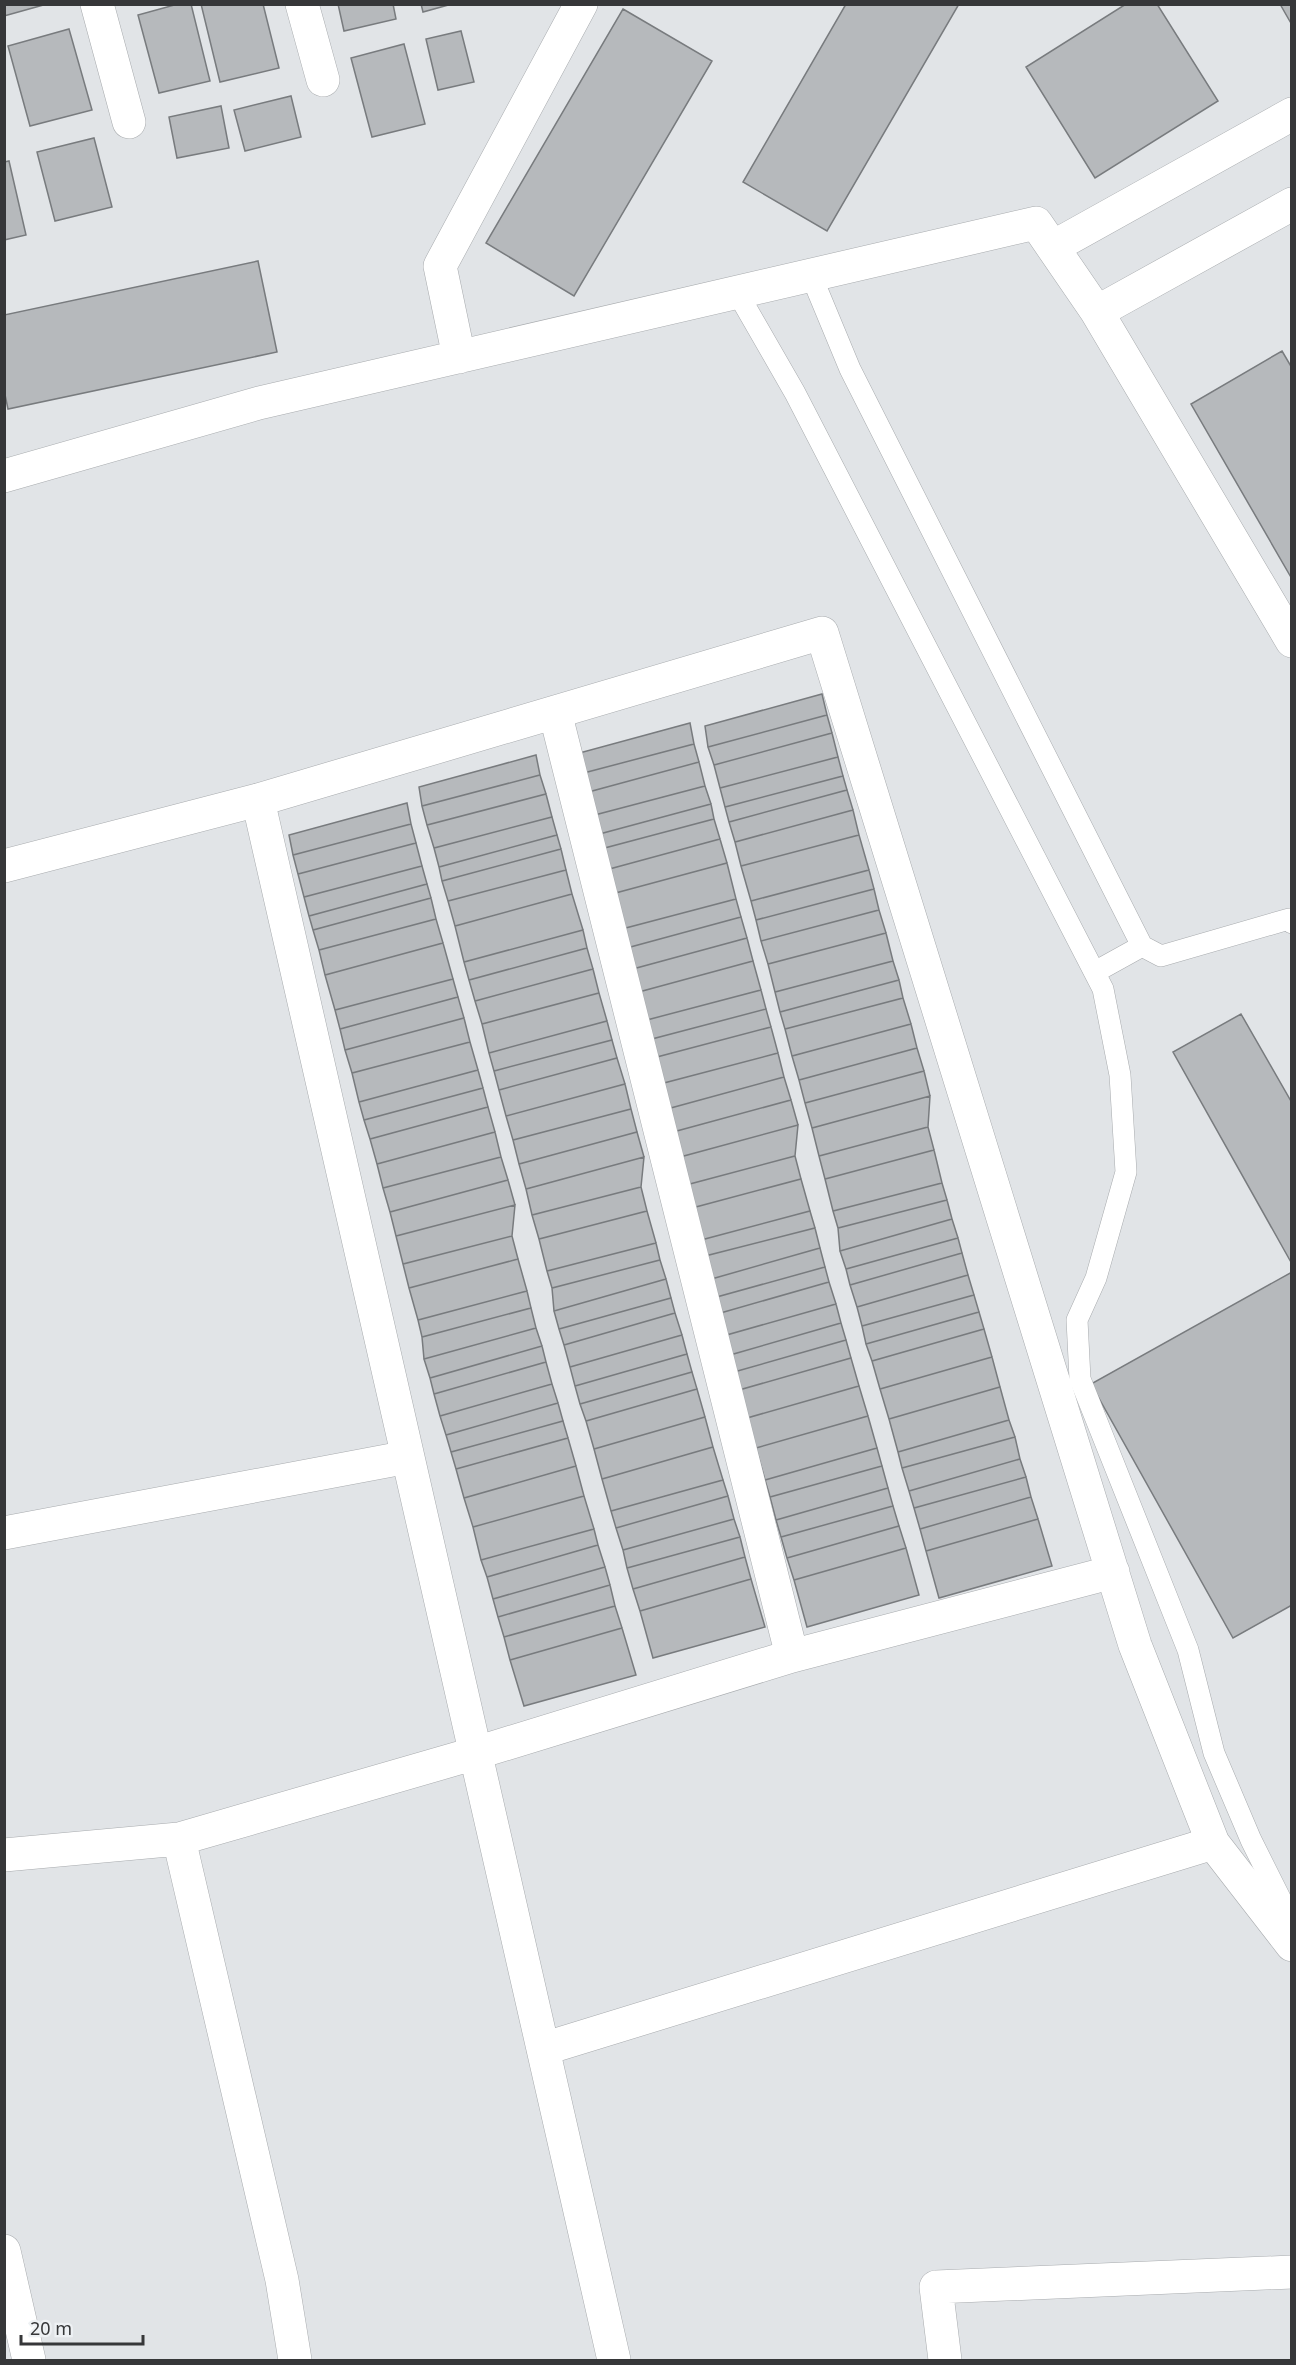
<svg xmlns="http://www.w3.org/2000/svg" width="1296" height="2365" font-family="'Noto Sans',sans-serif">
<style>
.building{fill:#b6b9bc;stroke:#787b7e;stroke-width:1.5}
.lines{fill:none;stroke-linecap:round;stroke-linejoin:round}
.service-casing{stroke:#a8abae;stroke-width:22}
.minor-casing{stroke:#a8abae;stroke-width:34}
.primary-casing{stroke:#a8abae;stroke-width:34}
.service{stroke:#fff;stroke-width:21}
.minor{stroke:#fff;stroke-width:33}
.primary{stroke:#fff;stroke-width:33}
</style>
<rect width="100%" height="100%" fill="#e1e4e7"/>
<!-- building -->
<path class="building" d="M4 4H47L4 16Z
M178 4H191L210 81 159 93 138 15Z
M201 4H263L279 68 220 82Z
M338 4H393L396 19 344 31Z
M421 4H452L423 12Z
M846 4H959L827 231 743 182Z
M1126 4H1157L1218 101 1095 178 1026 67Z
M1280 4H1292V25Z
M623 9 712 61 574 296 486 243Z
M69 29 92 110 30 126 8 46Z
M461 31 474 82 438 90 426 39Z
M404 44 425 124 372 137 351 58Z
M291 96 301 137 245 151 234 110Z
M221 106 229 148 177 158 169 117Z
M94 138 112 207 55 221 37 152Z
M9 161 26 235 4 240V162Z
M258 261 277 352 8 409 4 390V315Z
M1282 351 1292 368V579L1191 404Z
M822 694 827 715 708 747 705 726Z
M827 715 832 733 714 765 708 747Z
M690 723 694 744 576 775 572 755Z
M832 733 838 757 720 788 714 765Z
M694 744 699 762 581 794 576 775Z
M536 755 540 775 422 806 419 787Z
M838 757 843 776 725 807 720 788Z
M699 762 705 786 587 817 581 794Z
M540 775 546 794 427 825 422 806Z
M843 776 847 790 729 822 725 807Z
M705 786 711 804 592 836 587 817Z
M847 790 853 810 735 842 729 822Z
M546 794 552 817 434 848 427 825Z
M407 803 411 824 293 855 289 835Z
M711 804 714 819 597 850 592 836Z
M853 810 859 835 741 866 735 842Z
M552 817 557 835 439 867 434 848Z
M714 819 720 839 602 871 597 850Z
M411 824 416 843 298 874 293 855Z
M557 835 561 849 442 881 439 867Z
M859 835 869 870 751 901 741 866Z
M720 839 727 863 608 895 602 871Z
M416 843 422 866 304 897 298 874Z
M561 849 566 870 448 901 442 881Z
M727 863 736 899 618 930 608 895Z
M422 866 427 884 309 916 304 897Z
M566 870 572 894 455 926 448 901Z
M869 870 874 889 756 920 751 901Z
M427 884 431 898 313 930 309 916Z
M874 889 879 910 761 941 756 920Z
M572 894 583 930 464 962 455 926Z
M431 898 436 919 319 950 313 930Z
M736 899 741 917 623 949 618 930Z
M879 910 886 933 768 964 761 941Z
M741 917 747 938 629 970 623 949Z
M436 919 443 943 325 975 319 950Z
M583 930 587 948 469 980 464 962Z
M886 933 893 961 775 992 768 964Z
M747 938 753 961 635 993 629 970Z
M443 943 453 979 335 1010 325 975Z
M587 948 593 969 475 1001 469 980Z
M753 961 761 990 643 1021 635 993Z
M893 961 899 980 780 1012 775 992Z
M593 969 599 993 482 1024 475 1001Z
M453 979 458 997 340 1029 335 1010Z
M899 980 903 998 785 1029 780 1012Z
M761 990 766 1009 648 1040 643 1021Z
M599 993 607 1021 489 1053 482 1024Z
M458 997 464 1018 345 1050 340 1029Z
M903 998 911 1024 792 1056 785 1029Z
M766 1009 771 1027 653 1058 648 1040Z
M1241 1014 1292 1103V1264L1173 1052Z
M464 1018 470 1042 352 1073 345 1050Z
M607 1021 612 1040 494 1071 489 1053Z
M911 1024 917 1048 799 1080 792 1056Z
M771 1027 778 1053 660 1084 653 1058Z
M612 1040 617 1058 499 1090 494 1071Z
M470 1042 478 1070 359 1102 352 1073Z
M917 1048 924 1071 805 1103 799 1080Z
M778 1053 784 1077 667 1109 660 1084Z
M617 1058 625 1084 506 1116 499 1090Z
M478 1070 483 1088 364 1120 359 1102Z
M924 1071 930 1096 812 1128 805 1103Z
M784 1077 791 1100 673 1132 667 1109Z
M625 1084 631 1109 513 1140 506 1116Z
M483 1088 488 1107 370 1139 364 1120Z
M930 1096 928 1127 819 1156 812 1128Z
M791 1100 798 1125 680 1157 673 1132Z
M488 1107 495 1132 377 1164 370 1139Z
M631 1109 637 1132 519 1164 513 1140Z
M798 1125 795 1156 686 1185 680 1157Z
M928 1127 934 1150 825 1179 819 1156Z
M495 1132 501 1157 383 1188 377 1164Z
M637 1132 644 1157 526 1189 519 1164Z
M934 1150 942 1183 833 1211 825 1179Z
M795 1156 801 1179 692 1208 686 1185Z
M501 1157 508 1180 390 1212 383 1188Z
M644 1157 641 1187 532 1215 526 1189Z
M801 1179 810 1211 701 1240 692 1208Z
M508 1180 515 1205 396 1236 390 1212Z
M942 1183 947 1200 838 1228 833 1211Z
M641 1187 647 1211 539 1239 532 1215Z
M947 1200 952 1219 840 1251 838 1228Z
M515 1205 512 1236 403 1264 396 1236Z
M647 1211 656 1243 547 1271 539 1239Z
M810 1211 815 1228 705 1256 701 1240Z
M952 1219 958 1238 846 1269 840 1251Z
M815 1228 820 1248 708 1280 705 1256Z
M512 1236 518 1259 409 1288 403 1264Z
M958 1238 962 1253 850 1285 846 1269Z
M656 1243 660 1260 552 1288 547 1271Z
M820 1248 825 1267 713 1298 708 1280Z
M962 1253 968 1275 857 1307 850 1285Z
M518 1259 527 1291 418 1320 409 1288Z
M660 1260 666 1279 554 1311 552 1288Z
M825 1267 829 1282 717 1314 713 1298Z
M1292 1272V1605L1233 1638 1091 1384Z
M968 1275 974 1295 862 1326 857 1307Z
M666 1279 671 1298 559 1329 554 1311Z
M829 1282 836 1304 723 1336 717 1314Z
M527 1291 531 1308 422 1337 418 1320Z
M974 1295 979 1312 866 1344 862 1326Z
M671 1298 675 1313 564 1345 559 1329Z
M836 1304 841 1323 730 1355 723 1336Z
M531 1308 536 1328 424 1359 422 1337Z
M979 1312 984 1329 872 1361 866 1344Z
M675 1313 682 1335 570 1367 564 1345Z
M841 1323 846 1340 734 1372 730 1355Z
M536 1328 542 1346 430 1378 424 1359Z
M984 1329 992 1357 880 1389 872 1361Z
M682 1335 687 1354 575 1386 570 1367Z
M846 1340 851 1358 739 1390 734 1372Z
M542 1346 546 1362 434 1394 430 1378Z
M687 1354 692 1372 580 1404 575 1386Z
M992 1357 1000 1387 889 1419 880 1389Z
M851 1358 859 1386 747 1418 739 1390Z
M546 1362 552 1384 440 1416 434 1394Z
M692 1372 697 1389 586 1421 580 1404Z
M552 1384 558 1403 446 1435 440 1416Z
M859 1386 868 1416 756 1448 747 1418Z
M1000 1387 1009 1420 898 1452 889 1419Z
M697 1389 705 1417 594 1449 586 1421Z
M558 1403 563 1421 451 1452 446 1435Z
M868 1416 877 1448 765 1480 756 1448Z
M705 1417 713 1447 602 1479 594 1449Z
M1009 1420 1015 1437 902 1468 898 1452Z
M563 1421 568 1438 456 1469 451 1452Z
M1015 1437 1020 1459 909 1491 902 1468Z
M568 1438 576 1466 464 1498 456 1469Z
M713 1447 723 1480 611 1511 602 1479Z
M877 1448 882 1466 770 1497 765 1480Z
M1020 1459 1026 1477 914 1508 909 1491Z
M576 1466 584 1496 473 1527 464 1498Z
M882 1466 888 1488 776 1520 770 1497Z
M1026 1477 1031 1497 920 1529 914 1508Z
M723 1480 728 1496 616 1528 611 1511Z
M888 1488 893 1506 781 1537 776 1520Z
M584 1496 594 1529 481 1560 473 1527Z
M728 1496 734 1519 623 1550 616 1528Z
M1031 1497 1038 1519 926 1551 920 1529Z
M893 1506 899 1526 787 1558 781 1537Z
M734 1519 740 1537 627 1568 623 1550Z
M1038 1519 1052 1566 939 1598 926 1551Z
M899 1526 906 1548 794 1580 787 1558Z
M594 1529 598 1545 487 1577 481 1560Z
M740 1537 745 1557 633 1589 627 1568Z
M598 1545 605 1567 493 1599 487 1577Z
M906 1548 919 1595 807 1627 794 1580Z
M745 1557 751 1579 640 1611 633 1589Z
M605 1567 610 1585 498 1617 493 1599Z
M751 1579 765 1627 653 1658 640 1611Z
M610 1585 615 1606 504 1637 498 1617Z
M615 1606 622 1628 510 1660 504 1637Z
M622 1628 636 1675 524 1706 510 1660Z"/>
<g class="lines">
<!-- service casing -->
<g class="service-casing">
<path id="service" d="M811 275 850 369 1142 946 1161 956 1289 919 1292 923
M737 292 795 393 1103 989 1120 1075 1126 1172 1096 1278 1077 1320 1080 1379 1188 1650 1214 1753 1251 1840 1292 1922
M1095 972 1142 946"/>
</g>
<!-- minor casing -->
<g class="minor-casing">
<path id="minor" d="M97 4 129 122
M302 4 323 80
M1053 247 1292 114
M1097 312 1292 204
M459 357 440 266 581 4
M4 476 259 403 1036 223 1097 312 1292 641
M555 712 792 1656
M258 800 614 2360
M4 866 258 800 822 633 1135 1645 1213 1843 1292 1945
M4 1533 408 1457
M179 1839 282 2280 295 2360
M4 1855 179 1839 476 1753 792 1656 1113 1572
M543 2049 1213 1843
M945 2360 936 2287 1292 2272"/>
</g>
<!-- primary casing -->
<g class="primary-casing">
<path id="primary" d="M4 2251 29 2360"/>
</g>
<!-- service -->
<use href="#service" class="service"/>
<!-- minor -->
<use href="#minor" class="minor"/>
<!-- primary -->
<use href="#primary" class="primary"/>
</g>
<!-- border -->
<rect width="1296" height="2365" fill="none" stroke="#363739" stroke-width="12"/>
<!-- scale -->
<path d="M21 2335v9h122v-9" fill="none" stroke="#363739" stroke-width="3"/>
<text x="30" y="2335" font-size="18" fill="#363739" stroke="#eef1f4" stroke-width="4.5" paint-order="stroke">20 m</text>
</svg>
